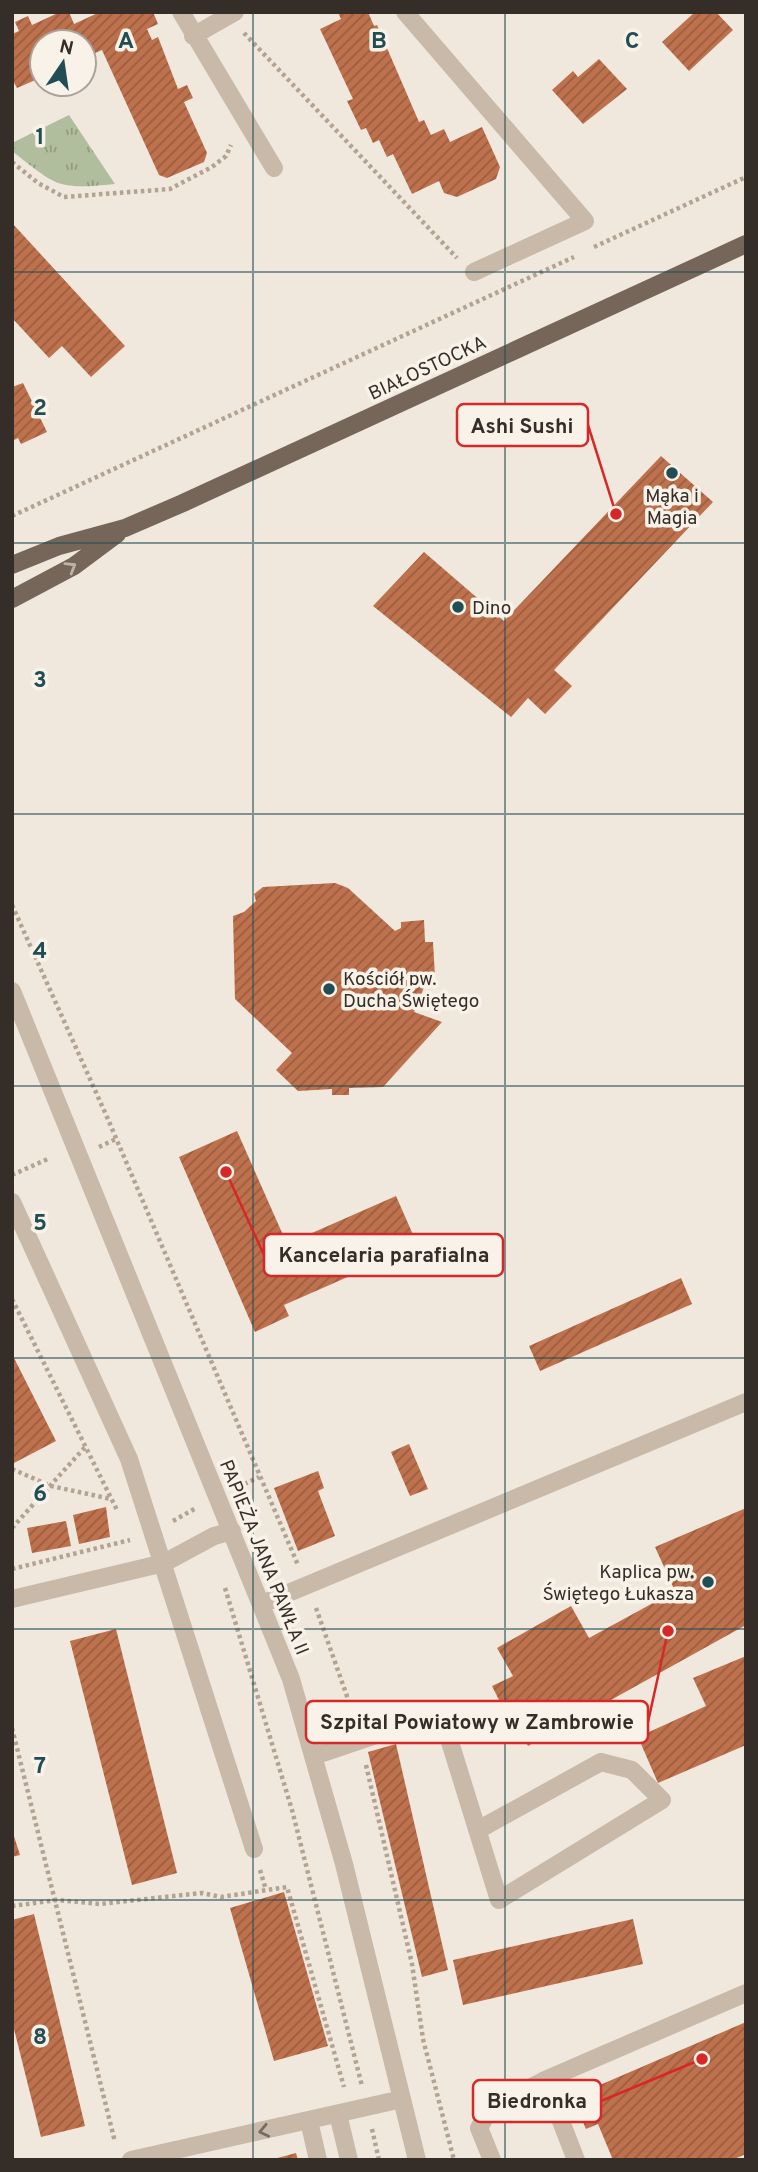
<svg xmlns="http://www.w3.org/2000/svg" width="758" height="2172" font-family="Overpass,sans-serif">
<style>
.park{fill:url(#park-tufts)}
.building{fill:url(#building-hatch)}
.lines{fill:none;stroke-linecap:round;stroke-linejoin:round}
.path{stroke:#b3a393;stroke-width:4.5;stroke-dasharray:3.5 3.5;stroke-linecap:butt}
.minor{stroke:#c8b9a9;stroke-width:18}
.major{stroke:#76665a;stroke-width:18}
.oneway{stroke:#beb3a8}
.oneway2{stroke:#776c62}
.grid{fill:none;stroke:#214d54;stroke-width:2;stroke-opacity:0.55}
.poi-dot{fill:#214d54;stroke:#f8f2e8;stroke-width:2.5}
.labels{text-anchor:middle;stroke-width:7;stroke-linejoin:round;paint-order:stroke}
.street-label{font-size:19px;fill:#352d28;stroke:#f8f2e8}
.poi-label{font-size:19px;fill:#352d28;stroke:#f8f2e8;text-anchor:start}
.grid-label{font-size:23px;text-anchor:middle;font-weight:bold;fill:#214d54;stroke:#f8f2e8;stroke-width:7;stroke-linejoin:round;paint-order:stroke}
.leader{fill:none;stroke:#d62828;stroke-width:2.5}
.callout-dot{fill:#d62828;stroke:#f8f2e8;stroke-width:2.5}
.callout{fill:#f8f2e8;stroke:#d62828;stroke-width:2.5}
.callout-label{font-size:21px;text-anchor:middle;font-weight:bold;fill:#352d28}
</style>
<defs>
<pattern id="park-tufts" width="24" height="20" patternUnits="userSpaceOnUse" patternTransform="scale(1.75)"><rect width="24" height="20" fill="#b1be9d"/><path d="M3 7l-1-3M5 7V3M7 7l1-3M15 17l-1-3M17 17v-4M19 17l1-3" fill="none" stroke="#919b80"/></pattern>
<pattern id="building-hatch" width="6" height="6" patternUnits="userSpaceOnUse" patternTransform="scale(1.75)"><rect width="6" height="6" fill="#be714d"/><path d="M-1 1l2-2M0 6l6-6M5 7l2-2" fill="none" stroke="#9b5d40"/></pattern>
</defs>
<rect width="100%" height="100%" fill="#f0e8dc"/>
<!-- park -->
<path class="park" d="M69 115 115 184C56 190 57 186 12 151V143Z"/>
<!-- building -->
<path class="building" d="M60 12H69L74 24 100 12H153L158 24 147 29 152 40 158 37 178 89 187 85 193 98 184 102 207 153 204 162 167 178 159 175 102 50 84 58V42H42V77L17 88 12 79V34L19 31 15 22 28 16 32 25Z
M338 12H368L374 26 377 25 419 122 424 120 431 135 444 129 450 142 482 127 500 167 496 179 457 197 444 193 439 181 412 194 393 154 387 157 379 140 373 143 366 128 361 130 347 101 353 99 320 29 341 19Z
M695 12H716L733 30 689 71 662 42Z
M599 59 627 89 583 124 552 90 573 71 578 77Z
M12 223 125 346 91 377 62 346 49 358 12 318Z
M23 383 47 432 21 444 18 438 12 441V387Z
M661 456 713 502 554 670 572 686 545 714 528 698 511 717 373 606 424 552 504 621Z
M335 883 348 888 395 931 401 928V922L424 920 425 942H433L435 977 427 980 414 1012 442 1022 383 1087 349 1088V1095H332V1089L298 1091 276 1070 292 1053 235 999 233 916 244 912 256 901 254 894 263 887Z
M237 1131 287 1244 396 1196 418 1246 284 1305 289 1316 255 1332 179 1157Z
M681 1278 692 1304 540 1371 529 1346Z
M12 1354 56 1441 14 1463 12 1460Z
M409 1444 428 1489 410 1496 391 1452Z
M318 1471 324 1488 318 1491 335 1536 298 1551 274 1488Z
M106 1507 110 1537 79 1544 73 1515Z
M746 1508V1625L528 1746 507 1706 503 1708 492 1686 513 1676 497 1648 571 1606 589 1638 675 1591 655 1547Z
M66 1521 71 1546 32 1553 27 1528Z
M116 1629 177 1873 132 1885 70 1641Z
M746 1656V1745L658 1783 638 1737 706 1706 693 1678Z
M396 1744 448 1970 422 1977 368 1752Z
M12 1830 20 1855 12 1857Z
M284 1892 328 2046 274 2061 230 1908Z
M34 1914 85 2126 41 2137 12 2021V1920Z
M633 1919 643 1964 463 2005 453 1960Z
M746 2022V2154L732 2160H613L598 2124 586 2129 572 2097Z
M296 2153 298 2160H274V2159Z"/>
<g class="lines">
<!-- path -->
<path class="path" d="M244 33 457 258
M12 162 38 183 64 197 170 189 212 167 226 156 231 145
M594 247 746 177
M12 516 574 257
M12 905 107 1117 298 1565
M99 1147 116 1139
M12 1175 50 1158
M12 1299 117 1510
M12 1469 51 1486 111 1499
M238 1487 259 1477
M173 1521 196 1508
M12 1528 86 1446
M12 1569 130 1540
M225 1588 292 1810 362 2086
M316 1608 355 1719
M12 1728 115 2142
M366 1765 412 1964 423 2039 454 2160
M260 1870 266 1890
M12 1906 57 1900 100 1904 202 1893 221 1897 287 1887 344 2087
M372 2129 379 2160"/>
<!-- minor -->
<path class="minor" d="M181 12 274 168
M405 12 585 221 474 272
M193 36 235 12
M12 991 291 1679 344 1864 417 2160
M12 1202 129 1459 254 1849
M12 1599 164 1563 214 1536 232 1531
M262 1604 746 1402
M314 1756 441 1713 499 1900 662 1800 632 1770 601 1762 478 1830
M338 2114 349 2160
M309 2121 318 2160
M131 2160 402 2099
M492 2160 479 2128 490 2109 545 2080
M576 2160 545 2080 746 1993"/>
<!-- major -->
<path class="major" d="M12 565 59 546 125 528 183 503 746 244
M12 599 74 566 117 534"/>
</g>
<!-- one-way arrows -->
<defs><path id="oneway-chevron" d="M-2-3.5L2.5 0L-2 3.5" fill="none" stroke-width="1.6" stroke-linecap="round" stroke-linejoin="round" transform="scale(1.75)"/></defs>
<use class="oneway" href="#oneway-chevron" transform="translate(71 567) rotate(-31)"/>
<use class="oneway2" href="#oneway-chevron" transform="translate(264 2131) rotate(168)"/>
<!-- grid -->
<path class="grid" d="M253 12V2160M505 12V2160M12 272H746M12 543H746M12 814H746M12 1086H746M12 1358H746M12 1629H746M12 1900H746"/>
<!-- markers -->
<g class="poi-dot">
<circle cx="672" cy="473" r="7"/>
<circle cx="458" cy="607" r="7"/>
<circle cx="329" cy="989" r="7"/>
<circle cx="708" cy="1582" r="7"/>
</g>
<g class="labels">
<!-- street labels -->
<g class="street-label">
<text transform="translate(427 367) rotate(-25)" y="7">BIAŁOSTOCKA</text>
<text transform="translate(265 1557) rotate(68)" y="7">PAPIEŻA JANA PAWŁA II</text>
</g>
<!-- poi labels -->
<g class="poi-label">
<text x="672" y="502" text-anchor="middle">Mąka i<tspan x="672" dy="22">Magia</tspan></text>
<text x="472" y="614">Dino</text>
<text x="343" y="985">Kościół pw.<tspan x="343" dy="22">Ducha Świętego</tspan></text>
<text x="694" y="1578" text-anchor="end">Kaplica pw.<tspan x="694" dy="22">Świętego Łukasza</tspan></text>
</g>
</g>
<g class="grid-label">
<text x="126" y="48">A</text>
<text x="379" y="48">B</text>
<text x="632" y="48">C</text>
<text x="40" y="144">1</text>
<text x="40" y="415">2</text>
<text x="40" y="687">3</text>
<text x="40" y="958">4</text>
<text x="40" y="1230">5</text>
<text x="40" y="1501">6</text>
<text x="40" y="1773">7</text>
<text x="40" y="2044">8</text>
</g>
<!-- callouts -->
<path class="leader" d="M616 514L588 425M226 1172L264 1255M668 1631L648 1722M702 2059L601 2101"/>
<g class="callout-dot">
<circle cx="616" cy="514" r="7"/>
<circle cx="226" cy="1172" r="7"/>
<circle cx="668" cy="1631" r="7"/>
<circle cx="702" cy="2059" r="7"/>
</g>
<g class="callout">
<rect x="457" y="404" width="131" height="42" rx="7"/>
<rect x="264" y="1234" width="239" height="42" rx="7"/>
<rect x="306" y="1701" width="342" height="42" rx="7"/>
<rect x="473" y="2080" width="128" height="42" rx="7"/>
</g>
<g class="callout-label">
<text x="522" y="433">Ashi Sushi</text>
<text x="384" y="1262">Kancelaria parafialna</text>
<text x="477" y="1729">Szpital Powiatowy w Zambrowie</text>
<text x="537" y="2108">Biedronka</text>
</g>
<!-- border -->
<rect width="758" height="2172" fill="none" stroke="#352d28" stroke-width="28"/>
<!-- north arrow -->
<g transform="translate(63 63) rotate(13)"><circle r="33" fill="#f8f2e8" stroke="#aaa39b" stroke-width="2"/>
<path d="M0-5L12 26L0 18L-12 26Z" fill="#214d54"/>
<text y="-10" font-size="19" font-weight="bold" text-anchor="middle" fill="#352d28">N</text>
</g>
</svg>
